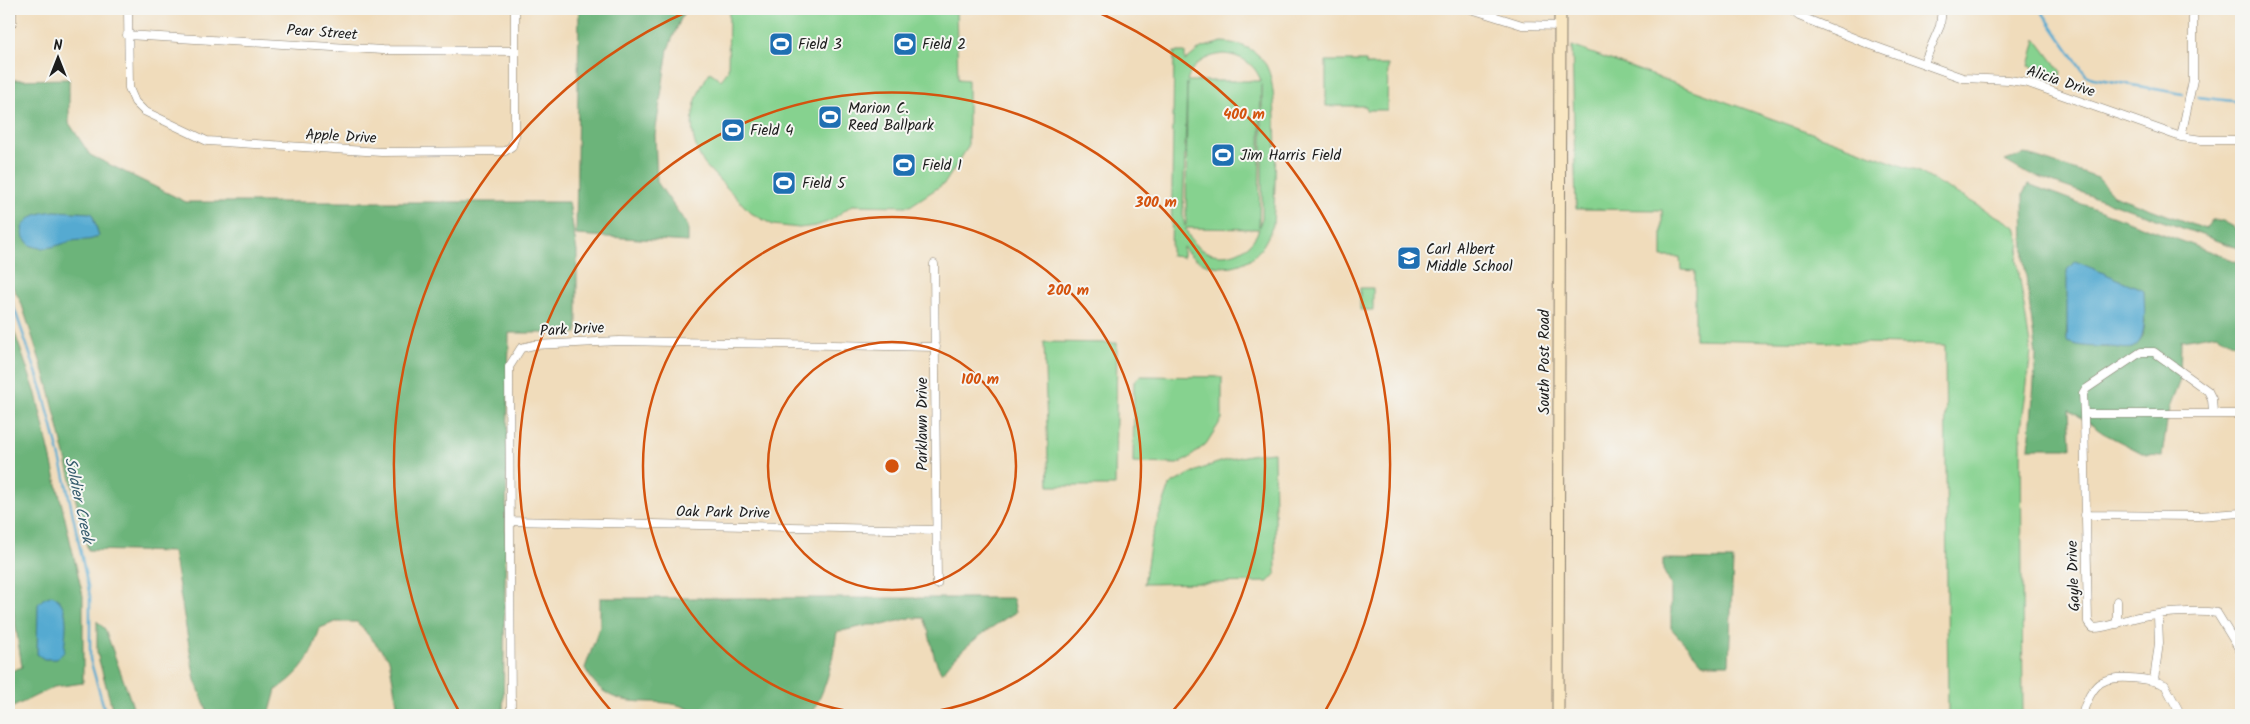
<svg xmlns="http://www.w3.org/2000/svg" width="2250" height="724" font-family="Kalam,sans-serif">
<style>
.green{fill:#86d28f;stroke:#517756;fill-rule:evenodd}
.forest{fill:#6cb47a;stroke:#44684b;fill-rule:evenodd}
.water{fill:#55aad1;stroke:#386376}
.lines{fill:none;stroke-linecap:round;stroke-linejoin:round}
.stream{stroke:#55aad1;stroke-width:2.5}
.minor-casing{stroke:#867c6c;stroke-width:9}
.secondary-casing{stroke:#867c6c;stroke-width:13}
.minor{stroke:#fff;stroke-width:8}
.secondary{stroke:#f9e7c3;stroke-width:11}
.ring{fill:none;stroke:#d4530e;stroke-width:2.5}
.labels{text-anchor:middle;stroke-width:4;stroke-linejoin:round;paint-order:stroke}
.street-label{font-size:15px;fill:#1c1c1c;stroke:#f6f6f2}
.poi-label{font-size:15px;fill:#1c1c1c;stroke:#f6f6f2;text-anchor:start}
.water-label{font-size:16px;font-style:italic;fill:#365c6d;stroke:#f6f6f2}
.centre{fill:#d4530e;stroke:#f6f6f2;stroke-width:2.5}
.ring-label{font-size:15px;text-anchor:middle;font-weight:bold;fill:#d4530e;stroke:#f6f6f2;stroke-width:4;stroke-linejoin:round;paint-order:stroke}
</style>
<rect width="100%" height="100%" fill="#f6f6f2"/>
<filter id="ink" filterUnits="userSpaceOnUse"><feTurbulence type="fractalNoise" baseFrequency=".02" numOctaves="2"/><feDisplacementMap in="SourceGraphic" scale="10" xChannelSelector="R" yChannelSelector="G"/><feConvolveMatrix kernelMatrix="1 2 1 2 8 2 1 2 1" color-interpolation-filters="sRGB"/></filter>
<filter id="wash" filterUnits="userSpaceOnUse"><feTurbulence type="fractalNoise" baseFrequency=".0096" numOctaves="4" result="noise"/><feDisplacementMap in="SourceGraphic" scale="20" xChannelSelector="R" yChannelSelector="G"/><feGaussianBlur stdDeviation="1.12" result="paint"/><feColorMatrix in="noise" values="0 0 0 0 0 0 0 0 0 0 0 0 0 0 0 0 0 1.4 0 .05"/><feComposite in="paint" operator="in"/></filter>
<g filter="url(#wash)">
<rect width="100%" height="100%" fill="#f0dcbb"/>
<!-- green -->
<path class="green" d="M729 9H956L958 79 968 80V147L945 183 910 206 852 205 830 221 816 226 799 228 773 225 751 213 705 165C685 135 690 101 710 72L721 80 728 71Z
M2036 39 2061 72 2060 76 2029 66Z
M1222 42C1241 43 1259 50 1267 67 1280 91 1275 194 1273 225 1268 237 1264 247 1254 256 1234 273 1199 270 1183 247V257L1171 256 1174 52H1185V61L1201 48ZM1223 54C1241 55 1255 64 1261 81H1187C1192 64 1206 56 1223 54ZM1187 83 1186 225 1185 226 1183 217ZM1262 84V218L1259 227 1261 85ZM1186 229V228L1259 229C1247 263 1197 264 1186 229Z
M1572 46 1919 172 2016 227 2020 243 2017 260 2031 352 2021 430 2023 715H1948L1945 345 1695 339V271L1681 270 1680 257H1662V210L1576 209Z
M1326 61H1366V65H1388L1387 110H1366V106H1326Z
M1360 288H1373V310H1360Z
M1044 342 1117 343 1115 486H1049Z
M1140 376 1222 377V419L1206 444 1188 459 1177 464 1133 463 1134 381Z
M1274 452 1276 573 1268 582 1144 584 1151 539 1170 485C1202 465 1237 455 1274 452Z"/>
<!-- forest -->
<path class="forest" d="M579 9H685L668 49 655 135 657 182 688 226V242L576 235Z
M69 79V123L90 155 186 202H569L577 252V333H509L503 715H399L389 659 357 622H335L320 628C310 659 303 672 276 690L269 715H209L195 680 173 552 88 550 48 385 21 302 9 280V80Z
M2025 154 2098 178 2113 195 2205 229 2212 220 2223 221 2241 231V249L2024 172 2005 161Z
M2028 184 2241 263V348L2217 334 2181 340 2180 380 2169 408 2162 456 2146 455 2103 433 2069 409 2071 448H2029L2036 356 2024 260 2023 194ZM2068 319 2145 320 2143 336 2132 348 2101 347 2066 337Z
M9 316 36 394 83 596V683L54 687 9 709V672L22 667 9 582Z
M1663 559 1733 560 1729 664H1703L1671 628V585L1663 570Z
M600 598H1013L1016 612C988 629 962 646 942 673 931 658 932 636 924 618H910L883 625H869L837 632C832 662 827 690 810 715H699C659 686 614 724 585 668L600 626Z
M97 621 105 629 136 715H114L97 653Z"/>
<!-- water -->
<path class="water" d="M55 211 92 213 99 236C89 242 83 239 72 241 57 245 45 252 30 245L24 238 22 228C30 214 40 213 55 211Z
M2075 261 2144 290C2144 304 2149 342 2132 348 2125 350 2116 347 2109 347 2095 347 2080 347 2067 342V270Z
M52 595C72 605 65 633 64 652L57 659H44L37 654 38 604 43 599Z"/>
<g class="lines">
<!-- stream -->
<path class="stream" d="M2040 9 2086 75 2093 78 2183 94
M2198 97 2241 102
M9 293 43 392 64 473 90 596V659L106 715"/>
</g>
</g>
<g filter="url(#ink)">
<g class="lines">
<!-- minor casing -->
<g class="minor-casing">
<path id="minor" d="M128 9 129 88 135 102 144 111 207 141 381 152 505 151 512 146 515 136V9
M1471 9 1522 25 1560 26
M1790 9 1799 16 1871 45 1963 78 2009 80 2028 83 2181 137 2202 140H2241
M9 24 12 23V9
M127 35 383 50 515 51
M1924 63 1940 26 1942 9
M2181 137 2193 80V9
M934 264 937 584
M2084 414 2083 394 2086 389 2141 352H2154L2208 391 2212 399 2213 412
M2241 414H2084L2088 622 2093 628C2109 628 2123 620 2138 617 2159 613 2197 610 2217 613L2241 652
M2085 515 2198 516 2241 513
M510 521 936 530
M2117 601V624
M2154 680 2159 643 2158 616
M511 715 509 367 521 348 534 345 619 341 936 347
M2082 715C2085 704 2092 687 2102 682 2116 674 2152 679 2165 685L2181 715"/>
</g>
<!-- secondary casing -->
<g class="secondary-casing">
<path id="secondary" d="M1558 715 1560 9"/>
</g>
<!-- minor -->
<use href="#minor" class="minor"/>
<!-- secondary -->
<use href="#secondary" class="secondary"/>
</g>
</g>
<!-- distance rings -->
<g class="ring">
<circle cx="892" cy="466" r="124"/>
<circle cx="892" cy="466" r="249"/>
<path d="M613 713A373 373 0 1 1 1171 713"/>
<path d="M461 715A498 498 0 0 1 693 9M1091 9A498 498 0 0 1 1323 715"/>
</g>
<!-- icons -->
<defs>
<g id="stadium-square" transform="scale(1.25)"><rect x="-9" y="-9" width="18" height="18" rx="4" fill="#1f6fb2" stroke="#f6f6f2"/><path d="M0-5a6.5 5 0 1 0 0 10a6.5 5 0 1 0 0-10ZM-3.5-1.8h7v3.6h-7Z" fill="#fff"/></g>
<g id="school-square" transform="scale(1.25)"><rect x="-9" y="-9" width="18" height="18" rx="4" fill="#1f6fb2" stroke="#f6f6f2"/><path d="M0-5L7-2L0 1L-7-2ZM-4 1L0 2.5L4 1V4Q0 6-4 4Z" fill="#fff"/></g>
</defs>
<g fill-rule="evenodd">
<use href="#stadium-square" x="781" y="44"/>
<use href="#stadium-square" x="905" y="44"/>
<use href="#stadium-square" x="830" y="117"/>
<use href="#stadium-square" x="733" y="130"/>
<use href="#stadium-square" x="1223" y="155"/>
<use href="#stadium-square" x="904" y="165"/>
<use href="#stadium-square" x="784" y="183"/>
<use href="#school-square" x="1409" y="258"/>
</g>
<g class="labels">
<!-- street labels -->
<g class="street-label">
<text transform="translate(322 32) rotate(4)" y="5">Pear Street</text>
<text transform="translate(2061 81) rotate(18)" y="5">Alicia Drive</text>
<text transform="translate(341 136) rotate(3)" y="5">Apple Drive</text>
<text transform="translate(572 329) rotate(-3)" y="5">Park Drive</text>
<text transform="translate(1544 362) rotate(-90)" y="5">South Post Road</text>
<text transform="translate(922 424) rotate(-90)" y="5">Parklawn Drive</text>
<text transform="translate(723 512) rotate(1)" y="5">Oak Park Drive</text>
<text transform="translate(2073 576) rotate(-92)" y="5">Gayle Drive</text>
</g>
<!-- poi labels -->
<g class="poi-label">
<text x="798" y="49">Field 3</text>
<text x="922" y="49">Field 2</text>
<text x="848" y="113">Marion C.<tspan x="848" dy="17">Reed Ballpark</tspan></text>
<text x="750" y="135">Field 4</text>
<text x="1240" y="160">Jim Harris Field</text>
<text x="922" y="170">Field 1</text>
<text x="802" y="188">Field 5</text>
<text x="1426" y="254">Carl Albert<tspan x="1426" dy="17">Middle School</tspan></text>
</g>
<!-- water labels -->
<g class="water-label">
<text transform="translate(80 500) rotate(78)" y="6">Soldier Creek</text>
</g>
</g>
<circle cx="892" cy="466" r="8" class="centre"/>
<g class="ring-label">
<text x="1244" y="119">400 m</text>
<text x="1156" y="207">300 m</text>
<text x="1068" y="295">200 m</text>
<text x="980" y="384">100 m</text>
</g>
<!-- margin -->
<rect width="2250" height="724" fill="none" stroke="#f6f6f2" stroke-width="30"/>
<!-- north arrow -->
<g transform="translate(58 58)" stroke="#f6f6f2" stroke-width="4" paint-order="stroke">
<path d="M0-4L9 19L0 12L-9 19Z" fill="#1c1c1c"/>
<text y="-8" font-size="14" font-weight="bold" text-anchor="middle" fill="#1c1c1c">N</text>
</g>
</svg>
